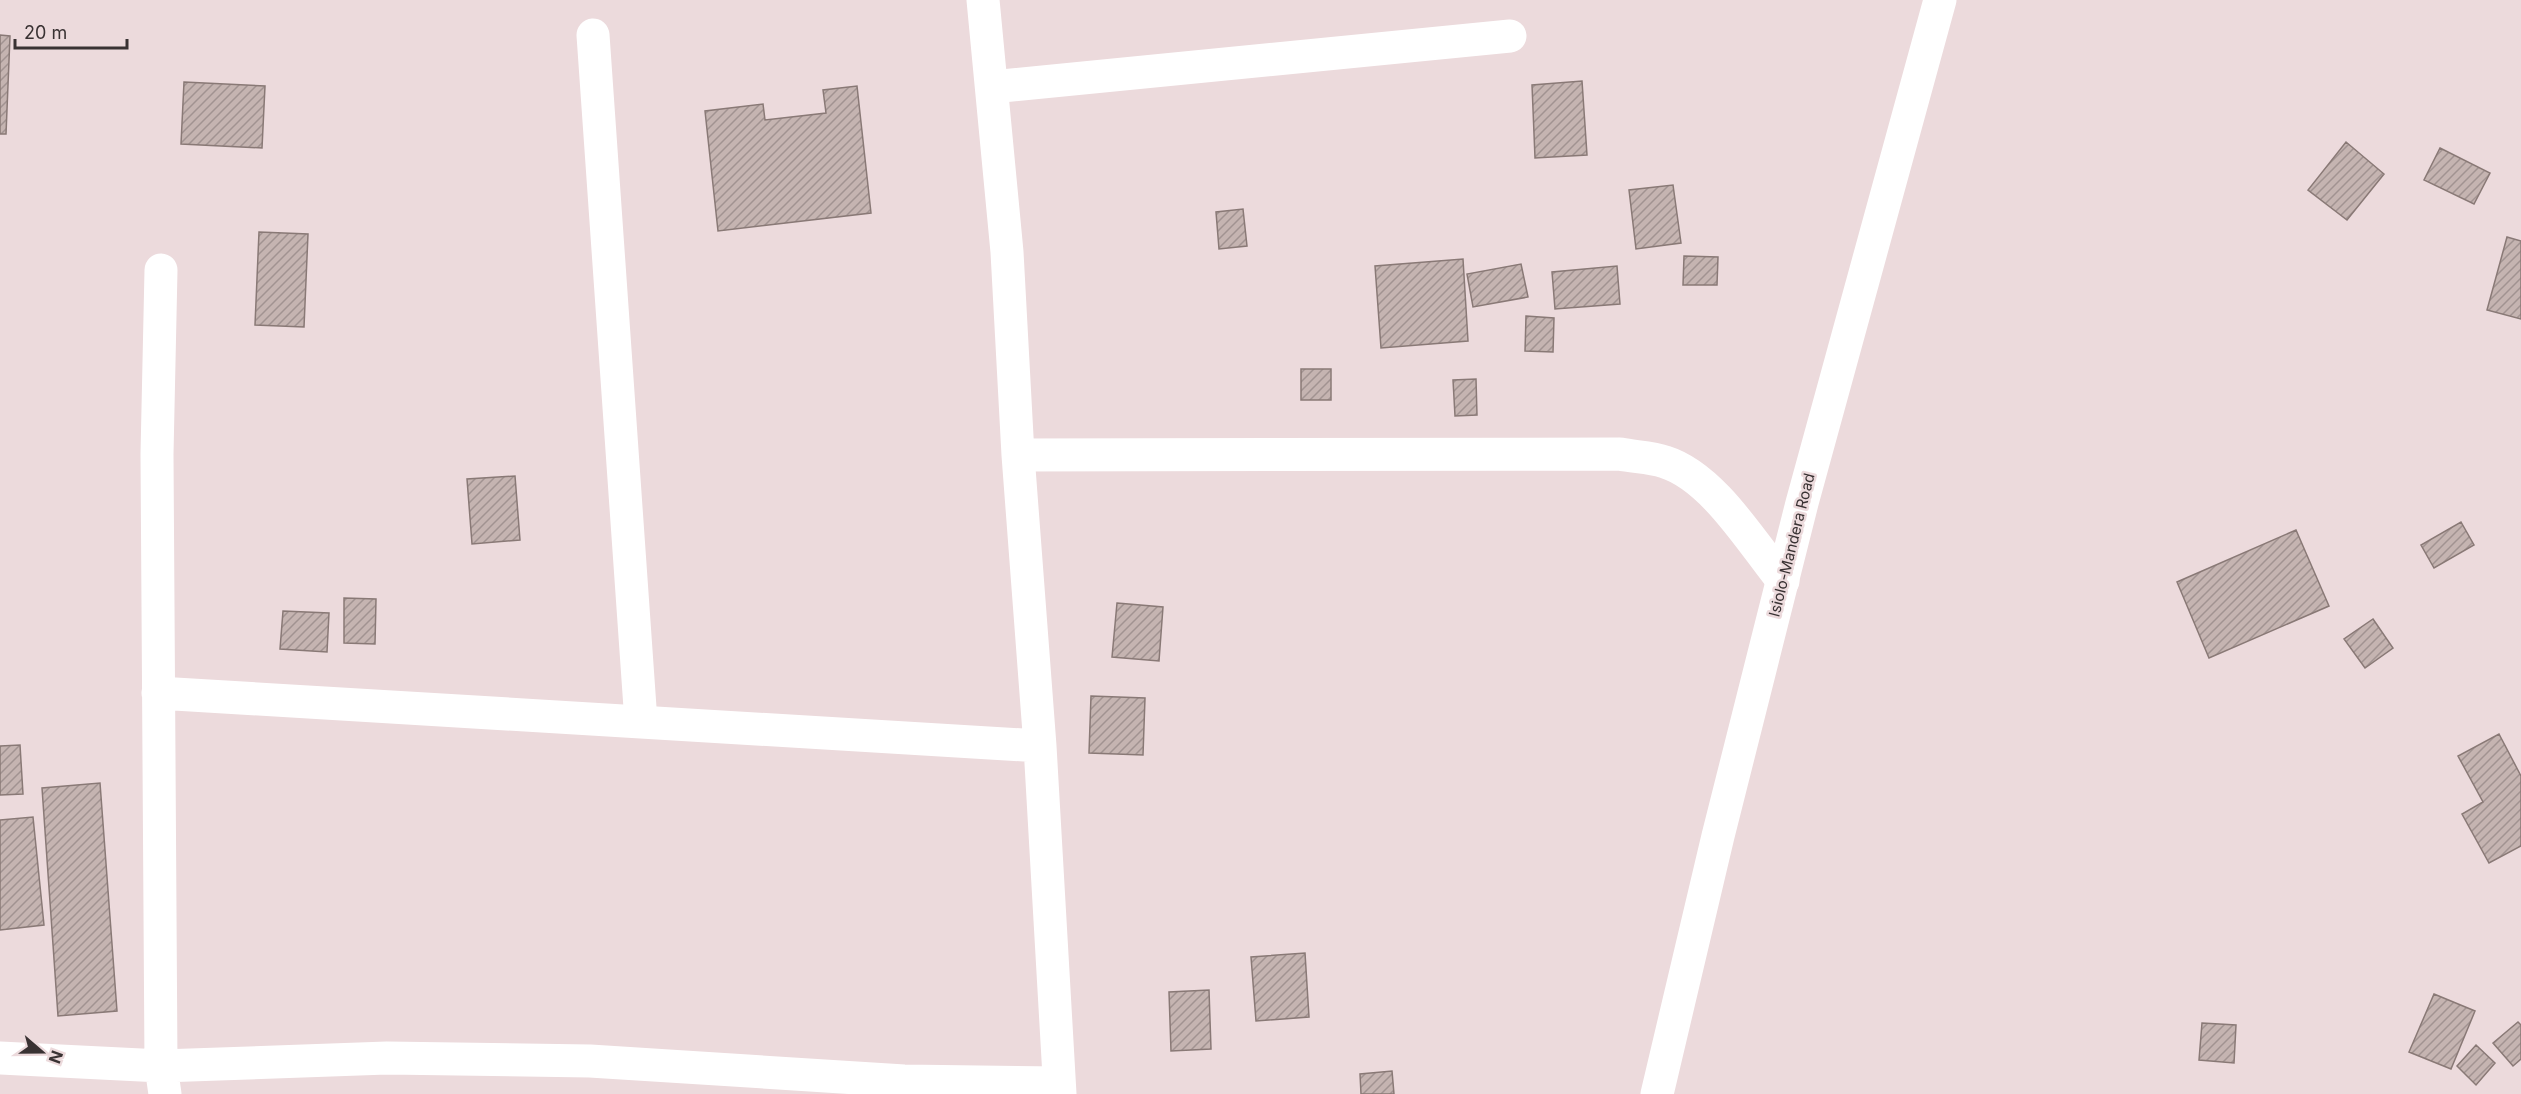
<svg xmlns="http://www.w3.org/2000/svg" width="2521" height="1094" font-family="Inter,sans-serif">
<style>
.building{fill:url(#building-hatch);stroke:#897976;stroke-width:1.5}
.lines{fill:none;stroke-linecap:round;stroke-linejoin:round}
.minor{stroke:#fff;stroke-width:33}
.trunk{stroke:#fff;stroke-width:33}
.labels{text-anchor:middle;stroke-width:5;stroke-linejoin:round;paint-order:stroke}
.street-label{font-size:15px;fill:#393233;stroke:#ecdadc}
</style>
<defs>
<pattern id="building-hatch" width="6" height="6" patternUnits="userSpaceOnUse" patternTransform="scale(1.5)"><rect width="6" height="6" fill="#c5b4b1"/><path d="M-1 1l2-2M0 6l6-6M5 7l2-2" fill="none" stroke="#a19391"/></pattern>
</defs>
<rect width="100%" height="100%" fill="#ecdadc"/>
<!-- building -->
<path class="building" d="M0 35 10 36 6 134H0Z
M1582 81 1587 155 1535 158 1532 85Z
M184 82 265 86 262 148 181 144Z
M857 86 871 213 718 231 705 111 763 104 765 120 826 113 823 90Z
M2346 142 2384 174 2347 220 2308 190Z
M2440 148 2490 173 2474 204 2424 180Z
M1673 185 1681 243 1636 249 1629 190Z
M1243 209 1247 246 1219 249 1216 212Z
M259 232 308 234 304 327 255 325Z
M2507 237 2521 241V319L2487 310Z
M1684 256 1718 257 1717 285H1683Z
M1463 259 1468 341 1381 348 1375 266Z
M1521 264 1528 297 1473 307 1467 274Z
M1617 266 1620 304 1555 309 1552 272Z
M1526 316 1554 318 1553 352 1525 351Z
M1301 369H1331V400H1301Z
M1476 379 1477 415 1455 416 1453 380Z
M515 476 520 540 472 544 467 479Z
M2461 522 2474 545 2434 568 2421 545Z
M2296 530 2329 606 2209 658 2177 582Z
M344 598 376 599 375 644 344 643Z
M1117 603 1163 607 1159 661 1112 657Z
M283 611 329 613 327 652 280 649Z
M2373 619 2393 648 2365 668 2344 639Z
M1091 696 1145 698 1143 755 1089 753Z
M2499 734 2521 776V846L2489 863 2462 814 2483 802 2458 756Z
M20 745 23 794 0 795V746Z
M100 783 117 1011 58 1016 42 788Z
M33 817 44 925 0 930V820Z
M1305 953 1309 1017 1256 1021 1251 957Z
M1209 990 1211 1049 1171 1051 1169 992Z
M2434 994 2475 1011 2451 1069 2409 1052Z
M2518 1022 2521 1025V1059L2513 1066 2493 1043Z
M2202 1023 2236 1025 2234 1063 2199 1060Z
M2476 1045 2495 1063 2476 1085 2457 1066Z
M1392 1071 1394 1094H1361L1360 1074Z"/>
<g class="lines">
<!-- minor -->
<path class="minor" d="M983 0 1007 252 1018 455 1040 746 1060 1094
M593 35 641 722
M992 87 1510 36
M161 270 157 454 161 1066 165 1094
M1018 455 1620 454C1634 457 1651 457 1665 462 1713 477 1752 543 1783 581
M158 693 1040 746
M0 1058 161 1066 387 1058 590 1061 904 1081 1059 1083"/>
<!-- trunk -->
<path class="trunk" d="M1657 1094 1718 836 1802 503 1940 0"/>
</g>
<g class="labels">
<!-- street labels -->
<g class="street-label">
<text transform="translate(1792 545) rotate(-76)" y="5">Isiolo-Mandera Road</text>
</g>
</g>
<!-- north arrow -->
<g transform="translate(42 1052) rotate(110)" stroke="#ecdadc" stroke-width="4.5" paint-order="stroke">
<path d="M0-4.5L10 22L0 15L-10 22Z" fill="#393233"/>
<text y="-9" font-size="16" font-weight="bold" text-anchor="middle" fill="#393233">N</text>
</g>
<!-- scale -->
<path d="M15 39v9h112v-9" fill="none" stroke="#393233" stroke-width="3"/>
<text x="24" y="39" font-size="18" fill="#393233" stroke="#ecdadc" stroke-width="4.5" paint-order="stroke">20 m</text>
</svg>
